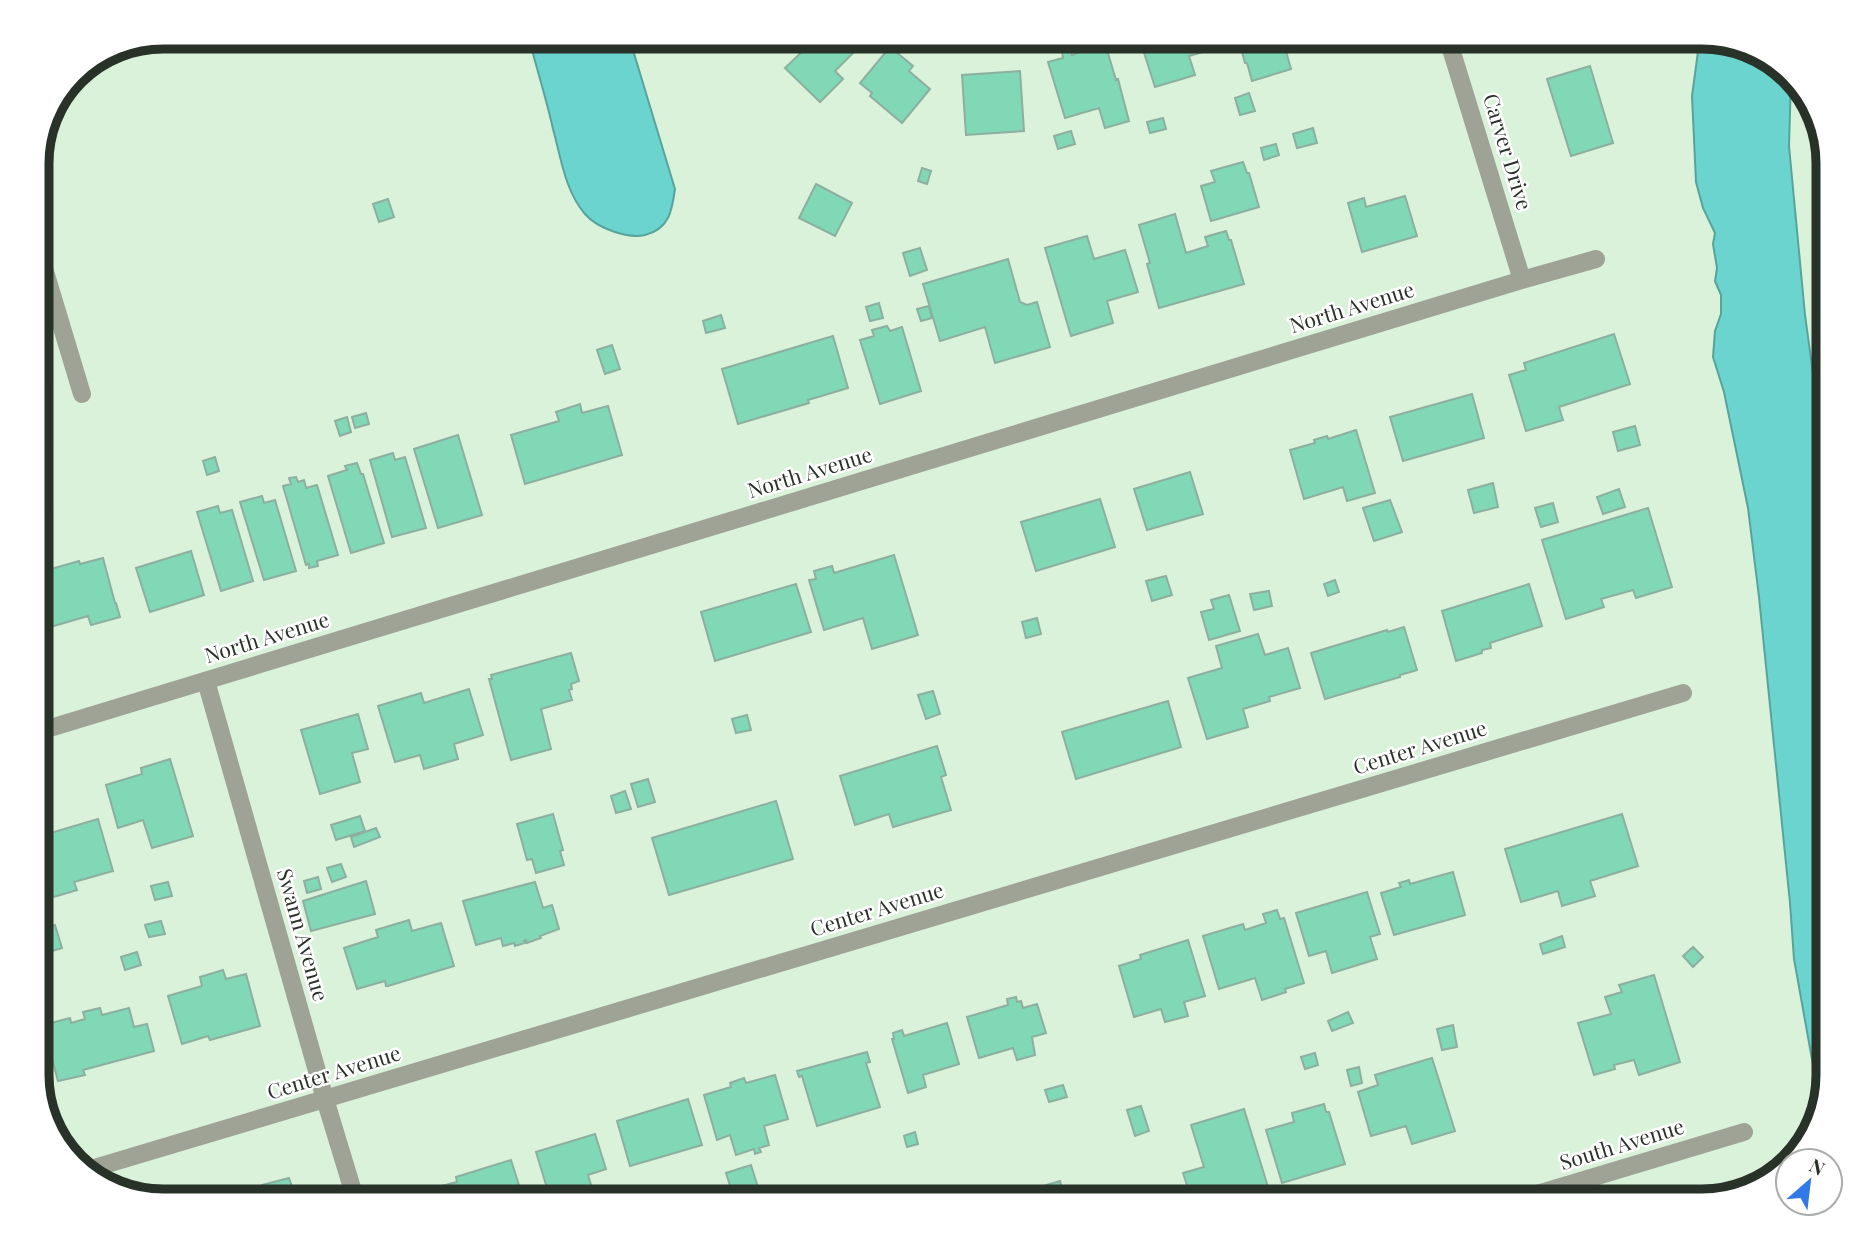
<svg xmlns="http://www.w3.org/2000/svg" width="1865" height="1238" font-family="'Playfair Display',serif">
<style>
.water{fill:#6cd4ce;stroke:#58a39c;stroke-width:2}
.building{fill:#81d8b7;stroke:#8cafa0;stroke-width:2}
.lines{fill:none;stroke-linecap:round;stroke-linejoin:round}
.minor{stroke:#9ea396;stroke-width:18}
.labels{text-anchor:middle;stroke-width:5;stroke-linejoin:round;paint-order:stroke}
.street-label{font-size:21px;fill:#283228;stroke:#fff}
.rim{fill:none;stroke:#283228;stroke-width:9}
</style>
<rect width="100%" height="100%" fill="#d9f2d9"/>
<!-- water -->
<path class="water" d="M525 37H629L675 189C672 211 669 229 645 235 627 239 597 228 585 214 565 191 561 158 553 129 547 102 539 76 532 50Z
M1702 37 1772 58 1791 79 1789 146 1805 315 1828 483V1075L1820 1104 1794 959 1790 903 1759 597 1748 508 1724 392 1713 357 1715 331 1721 314V295L1715 281 1717 268 1713 244 1715 233 1703 208 1696 182 1692 96 1699 44Z"/>
<!-- building -->
<path class="building" d="M799 37H865L855 47 857 49 835 71 843 79 820 102 785 68 806 48 797 39Z
M1139 37H1201L1206 51 1189 56 1195 75 1155 87Z
M1238 37H1282L1291 69 1252 81 1247 63H1245Z
M1105 43 1116 80 1118 79 1129 121 1105 128 1099 108 1065 118 1048 62 1063 58 1062 52 1070 49 1072 55Z
M890 47 913 66 909 71 930 89 902 123 870 96 872 93 860 83Z
M1590 66 1613 143 1571 156 1547 79Z
M1020 71 1024 131 966 135 962 75Z
M1249 93 1255 111 1240 115 1235 98Z
M1163 118 1166 129 1150 133 1147 122Z
M1313 128 1317 143 1297 148 1293 134Z
M1071 131 1075 144 1058 149 1054 136Z
M1276 144 1279 155 1264 160 1261 148Z
M1243 162 1247 173H1249L1259 207 1211 221 1201 186 1215 182 1211 171Z
M922 168 931 171 927 184 918 181Z
M816 184 852 203 835 236 799 218Z
M1405 196 1417 236 1362 252 1348 203 1364 198 1366 207Z
M388 199 394 217 379 222 373 204Z
M1175 214 1186 253 1208 246 1205 237 1226 231 1229 240H1231L1244 284 1159 308 1147 264 1150 263 1139 225Z
M1087 236 1094 259 1125 250 1138 292 1107 301 1113 323 1071 336 1045 248Z
M920 248 927 270 910 276 903 253Z
M1008 259 1020 302 1027 305 1037 302 1050 347 995 363 985 327 940 341 923 284Z
M879 303 883 318 870 321 866 307Z
M929 306 932 318 921 321 917 309Z
M721 315 725 328 706 333 703 321Z
M887 326 890 331 902 327 921 391 880 404 860 340 874 336 872 330Z
M1614 334 1630 384 1559 407 1563 420 1526 431 1509 375 1526 370 1524 363Z
M833 336 848 388 808 400 809 403 738 424 722 369Z
M612 345 620 369 605 374 597 350Z
M1472 394 1484 438 1403 461 1390 417Z
M580 404 582 413 608 406 622 455 525 484 511 435 559 421 556 412Z
M366 413 369 424 355 428 352 417Z
M347 417 351 432 340 436 335 421Z
M1635 426 1640 445 1618 451 1613 432Z
M1356 430 1375 493 1347 501 1343 487 1304 499 1290 450 1315 443 1314 440 1327 436 1328 439Z
M458 435 482 515 438 528 414 449Z
M393 453 395 460 405 457 426 528 392 537 370 460Z
M215 457 219 471 207 475 203 461Z
M357 463 361 474H363L384 543 351 553 328 476 347 470 345 466Z
M1190 472 1203 514 1147 530 1134 489Z
M296 477 298 482 304 480 306 488 317 485 338 555 317 561 318 566 309 568V564L306 565 283 486 291 484 289 478Z
M1493 483 1498 507 1474 513 1468 490Z
M1619 489 1625 507 1603 514 1597 497Z
M262 496 264 503 275 500 296 571 264 580 240 502Z
M1100 499 1115 547 1036 571 1021 522Z
M1390 500 1402 532 1374 541 1363 508Z
M1553 503 1558 522 1541 527 1535 508Z
M218 506 220 513 232 510 253 581 221 591 197 512Z
M1648 508 1672 587 1636 598 1633 590 1601 599 1604 607 1566 619 1542 540Z
M191 551 204 595 150 612 136 568Z
M894 555 918 635 872 649 863 618 824 630 809 580 816 579 814 571 832 566 834 573Z
M103 558 115 603H116L120 617 91 625 88 616 37 631V573L79 561 80 564Z
M1166 576 1172 595 1152 601 1146 581Z
M1335 580 1339 592 1328 596 1324 584Z
M796 584 811 632 715 661 701 612Z
M1529 584 1542 626 1490 643 1491 648 1482 650V653L1456 661 1442 611Z
M1269 591 1272 606 1254 610 1250 594Z
M1229 595 1240 631 1209 640 1201 612 1214 609 1211 600Z
M1037 618 1041 634 1026 638 1022 622Z
M1404 627 1417 670 1400 675V677L1325 699 1311 653 1387 630 1388 632Z
M1258 634 1265 655 1288 648 1300 688 1269 697 1270 701 1243 709 1248 727 1207 739 1188 678 1222 668 1216 646Z
M571 653 579 681 571 684 572 689 569 690 572 700 541 709 551 749 511 760 489 679H492L491 675Z
M469 689 483 735 454 744 458 759 424 769 420 755 395 762 378 706 421 693 424 703Z
M933 691 940 714 926 719 918 695Z
M1168 701 1181 747 1076 779 1062 732Z
M358 714 368 749 352 753 360 782 320 794 301 730Z
M747 715 751 730 736 733 732 719Z
M937 746 946 775 941 777 951 810 893 827 889 814 855 825 840 776Z
M170 759 193 836 152 848 143 820 118 828 106 785 142 774 141 768Z
M648 779 655 802 638 807 631 784Z
M625 791 631 809 616 813 611 796Z
M776 801 793 859 669 895 652 838Z
M553 814 563 850 560 851 564 865 536 873 532 859 527 860 517 824Z
M1622 814 1638 866 1590 881 1595 896 1562 906 1558 891 1521 902 1505 849Z
M360 816 365 831 336 840 331 825Z
M98 819 113 871 74 882 77 890 37 902V837Z
M376 828 380 837 354 847 351 837Z
M341 864 346 877 332 882 327 868Z
M1453 872 1465 915 1394 935 1381 893 1401 887 1399 883 1409 880 1410 884Z
M318 877 321 889 307 893 304 881Z
M366 881 375 914 311 931 303 901Z
M168 882 172 896 155 900 151 886Z
M535 882 543 908 552 905 559 929 540 936 541 938 527 943 526 940 524 941 525 943 515 946 514 943 503 946 501 938 476 945 463 901Z
M1367 892 1380 934 1370 937 1377 959 1332 973 1326 951 1309 956 1296 913Z
M1277 910 1280 919 1284 918 1304 983 1285 989 1286 992 1262 1000 1255 978 1219 989 1203 936 1243 924 1245 930 1266 923 1263 914Z
M409 920 412 931 441 923 454 966 388 986H386L385 981 357 989 344 948 378 937 376 930Z
M161 921 165 934 149 937 145 925Z
M55 925 62 948 42 954 37 938V930Z
M1562 936 1565 947 1543 954 1540 944Z
M1188 940 1205 996 1184 1002 1188 1016 1165 1022 1161 1009 1134 1017 1119 966 1141 959 1140 955Z
M1693 947 1703 957 1693 967 1683 956Z
M137 952 141 965 125 970 121 957Z
M223 970 226 979 246 974 260 1026 210 1040 208 1036 182 1044 168 996 202 986 200 977Z
M1654 975 1680 1062 1639 1075 1634 1060 1614 1065 1615 1069 1594 1075 1578 1023 1611 1014 1605 997 1622 992 1619 985Z
M1016 997 1017 1002 1021 1001 1023 1008 1037 1004 1046 1033 1032 1037 1035 1055 1017 1060 1013 1048 979 1058 967 1017 1008 1005 1007 999Z
M100 1008 102 1015 129 1008 134 1027 147 1024 154 1051 83 1070 85 1075 58 1081 43 1025 70 1018 71 1023 85 1019 83 1012Z
M1348 1012 1353 1023 1332 1031 1328 1021Z
M947 1023 959 1064 923 1075 926 1087 908 1093 892 1039H894L893 1033 902 1030 904 1036Z
M1453 1025 1457 1047 1442 1050 1437 1029Z
M867 1052 870 1062 866 1063 880 1107 817 1126 802 1076 799 1077 797 1071Z
M1315 1053 1318 1065 1305 1069 1301 1057Z
M1432 1058 1455 1131 1412 1144 1406 1126 1371 1136 1358 1092 1378 1085 1375 1075Z
M1359 1067 1362 1083 1351 1086 1347 1070Z
M775 1075 788 1119 764 1126 769 1145 759 1148 761 1152 755 1154 754 1149 736 1155 730 1135 717 1140 704 1095 731 1087 730 1083 744 1078 746 1083Z
M1063 1085 1067 1097 1049 1102 1045 1090Z
M688 1099 702 1145 630 1166 617 1121Z
M1324 1104 1326 1112H1329L1345 1164 1282 1183 1266 1130 1294 1122 1292 1113Z
M1141 1106 1149 1131 1135 1136 1127 1110Z
M1244 1109 1268 1187 1222 1201H1192L1183 1173 1204 1167 1191 1125Z
M915 1132 918 1144 907 1147 904 1136Z
M595 1134 606 1169 588 1175 596 1201H551L536 1152Z
M511 1160 524 1201H421L418 1192 457 1182 456 1177Z
M751 1165 760 1194 735 1201 726 1173Z
M289 1178 297 1201H265L262 1185Z
M1060 1181 1065 1201H1026L1023 1192Z"/>
<g class="lines">
<!-- minor -->
<path class="minor" d="M1450 37 1451 49 1522 280
M37 245 82 394
M206 681 325 1099 356 1201
M37 732 1522 280 1596 259
M84 1171 1683 693
M1514 1201 1744 1132"/>
</g>
<g class="labels">
<!-- street labels -->
<g class="street-label">
<text transform="translate(1507 152) rotate(73)" y="7">Carver Drive</text>
<text transform="translate(1352 308) rotate(-17)" y="7">North Avenue</text>
<text transform="translate(810 473) rotate(-17)" y="7">North Avenue</text>
<text transform="translate(267 638) rotate(-17)" y="7">North Avenue</text>
<text transform="translate(1420 748) rotate(-17)" y="7">Center Avenue</text>
<text transform="translate(877 910) rotate(-17)" y="7">Center Avenue</text>
<text transform="translate(302 935) rotate(74)" y="7">Swann Avenue</text>
<text transform="translate(334 1073) rotate(-17)" y="7">Center Avenue</text>
<text transform="translate(1622 1145) rotate(-17)" y="7">South Avenue</text>
</g>
</g>
<!-- crop -->
<path d="M0 0H1865V1238H0ZM163 49H1702A114 114 0 0 1 1816 163V1075A114 114 0 0 1 1702 1189H163A114 114 0 0 1 49 1075V163A114 114 0 0 1 163 49Z" fill="#fff" fill-rule="evenodd"/>
<path class="rim" d="M163 49H1702A114 114 0 0 1 1816 163V1075A114 114 0 0 1 1702 1189H163A114 114 0 0 1 49 1075V163A114 114 0 0 1 163 49Z"/>
<!-- north arrow -->
<g transform="translate(1809 1182) rotate(28)"><circle r="33" fill="#ffffff" stroke="#a9ada9" stroke-width="2"/>
<path d="M0-5L12 26L0 18L-12 26Z" fill="#3079e6"/>
<text y="-10" font-size="19" font-weight="bold" text-anchor="middle" fill="#283228">N</text>
</g>
</svg>
